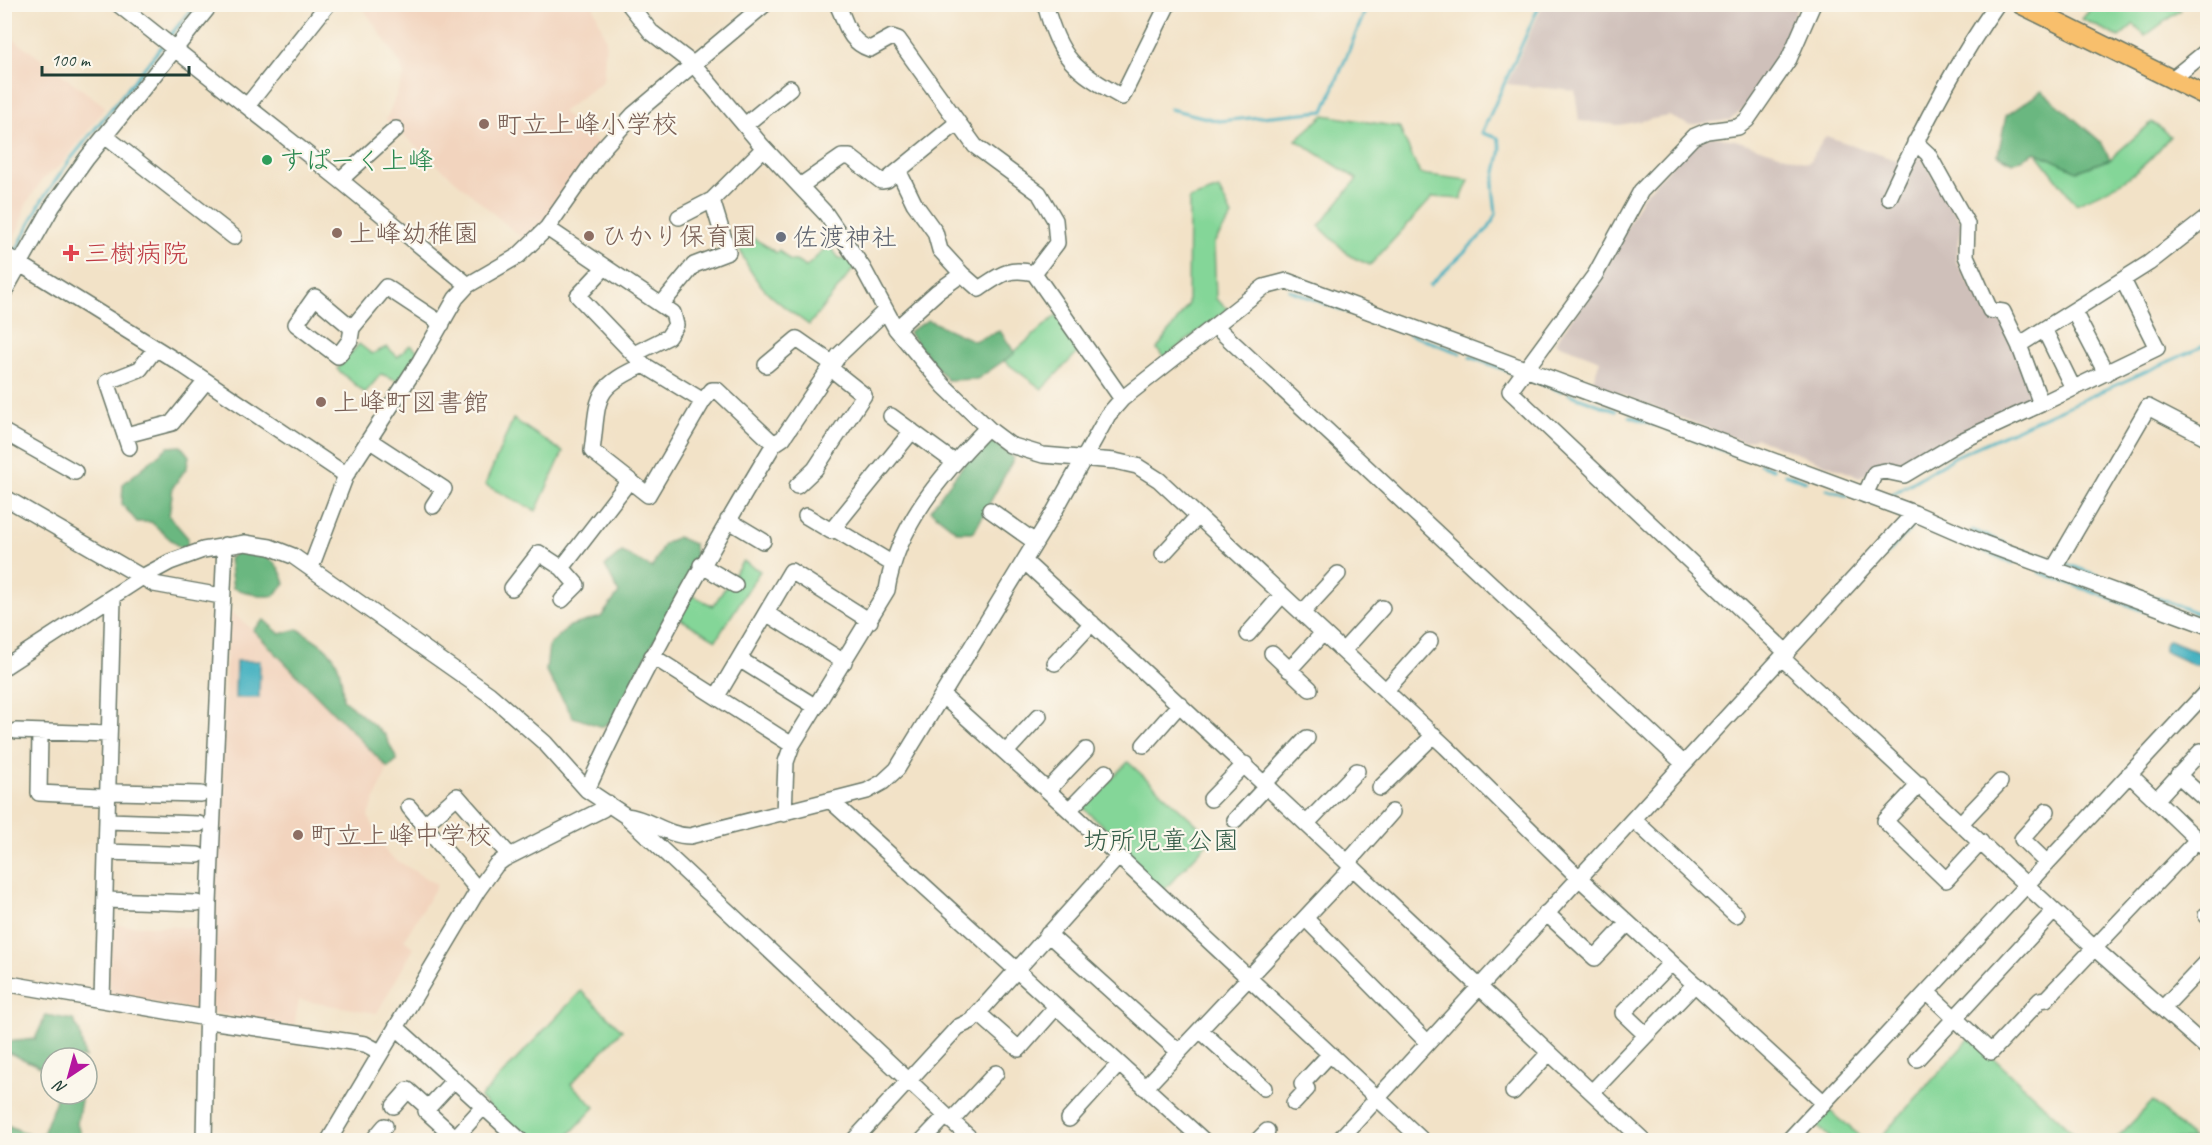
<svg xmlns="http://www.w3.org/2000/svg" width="2212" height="1145" font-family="Caveat,'Klee One',sans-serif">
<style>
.built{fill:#f2d4be}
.industrial{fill:#cfc0ba}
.green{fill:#84d698;stroke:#528a66;stroke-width:1.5}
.forest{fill:#6bb780;stroke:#457a5a;stroke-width:1.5}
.water{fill:#42b0c0;stroke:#30767a;stroke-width:1.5}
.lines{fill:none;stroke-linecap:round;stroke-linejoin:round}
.stream{stroke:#42b0c0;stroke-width:3}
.minor-casing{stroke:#697767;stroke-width:18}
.major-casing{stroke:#697767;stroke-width:21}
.minor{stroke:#fff;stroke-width:15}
.major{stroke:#f8bf6c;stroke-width:18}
.education-dot{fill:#8d6e63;stroke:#fbf7ec;stroke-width:2}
.leisure-dot{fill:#2e9e5b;stroke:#fbf7ec;stroke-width:2}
.worship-dot{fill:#6b7280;stroke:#fbf7ec;stroke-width:2}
.health-dot{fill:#e0444e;stroke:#fbf7ec;stroke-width:2}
.labels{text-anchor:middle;stroke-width:4.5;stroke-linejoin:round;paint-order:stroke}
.education-label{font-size:26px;fill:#785e54;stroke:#fbf7ec;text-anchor:start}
.leisure-label{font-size:26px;fill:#27864d;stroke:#fbf7ec;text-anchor:start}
.worship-label{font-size:26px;fill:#5b616d;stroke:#fbf7ec;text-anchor:start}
.health-label{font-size:26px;fill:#be3a42;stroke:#fbf7ec;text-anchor:start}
.park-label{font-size:26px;fill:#335c48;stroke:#fbf7ec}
</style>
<rect width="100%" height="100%" fill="#fbf7ec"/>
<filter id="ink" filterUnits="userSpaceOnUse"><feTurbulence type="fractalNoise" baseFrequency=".0167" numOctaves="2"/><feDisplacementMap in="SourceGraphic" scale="12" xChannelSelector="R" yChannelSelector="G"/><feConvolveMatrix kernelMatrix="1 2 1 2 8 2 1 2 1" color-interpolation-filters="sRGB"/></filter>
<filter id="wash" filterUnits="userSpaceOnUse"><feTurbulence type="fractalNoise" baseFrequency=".008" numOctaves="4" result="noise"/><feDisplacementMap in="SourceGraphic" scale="24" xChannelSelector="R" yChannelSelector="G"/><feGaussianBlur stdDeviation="1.35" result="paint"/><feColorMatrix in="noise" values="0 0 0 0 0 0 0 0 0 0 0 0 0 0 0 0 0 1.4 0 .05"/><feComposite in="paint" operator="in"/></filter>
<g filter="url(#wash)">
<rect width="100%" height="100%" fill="#f2e2c7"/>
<!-- built -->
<path class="built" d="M361 5H593L606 40 603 81 562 112 601 146 542 226 525 241 386 120 404 76 400 63Z
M4 32 106 107 63 163 42 180 25 206 21 224 9 245 4 242Z
M229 610 253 630 388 768 368 816 388 855 437 885 404 940 414 948 377 1013 299 1000 294 1026 108 995 111 925 213 928Z"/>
<!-- industrial -->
<path class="industrial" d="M1543 5V4L1798 5 1779 59 1743 110 1730 120 1689 125 1669 116 1619 125 1579 121 1575 91 1507 84Z
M1711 136 1735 140 1808 163 1826 136 1913 166 1919 153 1962 224 1956 261 1988 316 2001 317 2035 401 1901 470 1881 464 1860 477 1756 438 1743 442 1592 383 1600 360 1555 343 1606 267 1643 196 1691 145Z"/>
<!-- green -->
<path class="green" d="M2094 5H2177L2180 10 2145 36 2134 24 2119 37 2082 19Z
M1324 115 1399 127 1420 174 1469 180 1461 199 1433 197 1370 265 1350 256 1319 226 1357 179 1296 140Z
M2152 122 2170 136C2140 175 2120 185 2076 204L2036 152 2077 171 2110 159Z
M1219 189 1232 216 1214 243 1216 299 1228 309 1164 358 1157 349 1188 305 1189 199Z
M747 234C756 241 766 244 776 253L779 250 790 261H796L806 267 829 245 839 258 851 260 855 267 809 325C775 301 752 285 738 244Z
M1057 315 1079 351 1042 389 1004 361Z
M359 344 372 354 387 347 398 357 410 345 419 352 399 381 381 374 365 393 337 369Z
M513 419 563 452 536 511 485 485Z
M743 561 760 571 716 640 677 617 692 595 713 606Z
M1128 762 1212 838 1163 891 1122 852 1126 847 1083 808Z
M581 991 622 1030 571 1084 595 1107 564 1140H526L480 1098Z
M1971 1037 2081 1140H1878Z
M2153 1101 2193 1139 2191 1140H2115Z
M1830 1111 1865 1140H1832L1816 1124Z"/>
<!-- forest -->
<path class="forest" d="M2042 91 2101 142 2110 159 2077 171 2036 152 2013 163 1998 155 2006 116Z
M928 320 974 341 1000 331 1015 353 977 379 947 380 908 332Z
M991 440 1014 458 974 532H958L930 510 967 460Z
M181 446 189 456 187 467 173 487 169 516 188 538 187 547 180 548 151 522H137L122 504 123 484 168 447Z
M677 537 694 544 696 562 612 720 602 727 573 717 546 671 549 645 570 626 601 617 619 593 605 566 622 552 652 568 664 544Z
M238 550C263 553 279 558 285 584L273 596H259L233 588 229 559Z
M264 620 280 634 298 629C333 652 341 654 343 699L385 735 397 760 388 768 253 630Z
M46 1015 73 1020 79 1030 85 1058H51V1087L43 1068 7 1052 8 1042 35 1039Z
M54 1094H82L77 1123 82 1140H5V1124L34 1137 43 1134 56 1100Z"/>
<!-- water -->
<path class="water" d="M2169 640 2200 653 2202 657 2199 664 2194 665 2164 651V645Z
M236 661H260L259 698H235Z"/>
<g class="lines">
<!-- stream -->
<path class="stream" d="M168 38 196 4
M1170 109 1219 121 1324 111 1368 4
M14 255 42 200 70 160 162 46
M4 272 9 263
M1430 285 1489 228 1496 214 1493 186 1501 149 1498 138 1482 133 1540 4
M1289 290 1399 331
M1409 334 1460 353
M1470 357 1514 373
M1527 378 1561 391
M1569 394 1616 411
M1630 416 1654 425
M1668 430 1676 433
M1693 439 1746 459
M1760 464 1773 469
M1785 474 1806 481
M1827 489 1847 496
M1888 497 1956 456 2208 344
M1972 530 2007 544
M2025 551 2049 558
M1885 556 1916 523 2013 563
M2064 563 2208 617
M2039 572 2179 624"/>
</g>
</g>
<g filter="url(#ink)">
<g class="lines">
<!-- minor casing -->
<g class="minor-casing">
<path id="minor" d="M118 4 340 180 468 285
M629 4 651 32 694 65 762 146 826 214 863 268 896 329 944 386 990 430 1010 445 1043 455 1115 461 1137 466 1159 480 1446 747 1578 877 1824 1103
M837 4C847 23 847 41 870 49L892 37 898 39 975 146 1039 193 1055 220 1057 243 1034 273
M1045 4C1060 59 1074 70 1122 97L1168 4
M2171 80 2208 50
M247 106 328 4
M745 125 790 88
M105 136 234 237
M1915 142 1928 154 1967 224 1966 256 1990 310 2003 312 2019 345 2149 263 2208 217
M899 172 914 203 935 232 940 250 962 274
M340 180 396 129
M800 186 842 157H850L881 181 887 180 957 123
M1889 198C1920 131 1954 65 1997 4
M679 217 712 200
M547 228 605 267 578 296 644 365 703 401 712 390H717L774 444
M4 254 178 362 346 475
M605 267 673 313 676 325 668 337 634 354
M4 292 52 207 87 158 211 4
M661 305 694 265 728 252 712 200 764 148
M2074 312 2106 373
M1215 326 1684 764
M352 328 315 297 296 324 338 356 350 340 352 328 386 287 442 324
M896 329 937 292 962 274 979 289C1000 275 1007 267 1034 273L1122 399
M2045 331 2073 388
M644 365C591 388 599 399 592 451L648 495 703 401
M766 365 797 339 833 364
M2041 404 2157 348 2123 280
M891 416 954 462
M4 432 75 472
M126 435 172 423 206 381
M369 440 444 489 433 506
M129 447 107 382 140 369 155 349
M797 486 815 469 864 395 830 368
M1865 495 1875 473 1885 471 1904 475 1961 441 2041 404 2019 345
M4 497 154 584 221 596
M990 510 1035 542
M806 516 831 531 912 431
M728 520 763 541
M833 528 891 563
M1163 554 1198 516
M1024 561C1233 752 1436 948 1643 1140
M701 565 735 585
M311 567 346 475 420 361 456 298 468 285 518 256 547 228 603 148 633 115 765 4
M562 568 629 481
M2053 570 2148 407 2208 438
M512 588 539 553 562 568 577 585 562 600
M766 613 844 662
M1302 613 1338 574
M1248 634 1282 595
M1343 651 1382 608
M1272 653 1310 689
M1787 653 1510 391 1595 275 1641 191 1693 137 1707 131 1738 127 1747 120 1789 59 1813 4
M652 656 792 745
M1782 658 2093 947 2208 1049
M739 659 816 707
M1055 663 1092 623
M4 667 144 576 170 562 203 550 245 543 270 547 293 556 489 694 545 743 587 790 626 816 972 1140
M1289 670 1323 633
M1386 690 1430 641
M717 696 791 571 870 621
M943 696 1069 810 1422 1140
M16 731 109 734
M40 732 39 793 100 796 116 792 201 794
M1144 745 1180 704
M1006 752 1039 716
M2129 774 2208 850
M2178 775 2208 802
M1920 784 1885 821 1946 880 1981 842
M1380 788 1434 735
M587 790C642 670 706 557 774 444L783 438 839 355 884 312
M1048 790 1086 750
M1211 799 1245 764
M2156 800 2201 751 2208 757
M831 801 1203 1140
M409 807 478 890
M1069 810 1106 772
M784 814 786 762 792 745 887 590C897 525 943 473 987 428
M626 816C649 818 666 836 690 836L867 791 883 782 897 769 1054 512 1108 415 1122 399 1264 287 1287 281 1914 513 1983 543 2208 626
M1235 820 1264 789 1265 783 1307 738
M1634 820 1736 915
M107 821 199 824
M1307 823 1357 771
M1961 823 2000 782
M424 825 457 796 510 856
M106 852 198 855
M1348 862 1392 812
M2047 863 2022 839 2047 811
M105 900 197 903
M1546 913 1595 958 1628 923
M2206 915 2208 917
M1305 918 1428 1043
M1048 934 1179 1052
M4 983 206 1018 216 1022 365 1044 380 1052
M1928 993 1991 1052 2040 1000 2046 999 2197 840
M102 1000 113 599
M2163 1008 2208 961
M978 1013 1019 1049 1056 1007
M396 1027 520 1140
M1200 1030 1264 1088
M1646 1035 1623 1013 1671 963
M1917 1059 2054 911
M1145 1088 1353 867
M1513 1092 1549 1053
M1592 1092 1695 984
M1294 1103 1307 1089 1302 1084 1330 1054
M394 1106 408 1090 428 1108 454 1080
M428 1108 426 1111 458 1140
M1069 1119 1119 1064
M951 1121 996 1073
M455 1138 483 1107
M204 1140 209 903 225 545
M329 1140 478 890 496 865 504 859 603 809 608 803
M373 1140 385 1126
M854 1140 958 1027 971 1021 1119 856
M923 1140 946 1116
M1258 1140 1267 1131
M1339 1140 1914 513
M1789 1140 2208 690"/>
</g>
<!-- major casing -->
<g class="major-casing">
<path id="major" d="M2020 4 2208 97"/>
</g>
<!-- minor -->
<use href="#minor" class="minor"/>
<!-- major -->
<use href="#major" class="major"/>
</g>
</g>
<!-- markers -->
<g class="education-dot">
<circle cx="484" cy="124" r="6"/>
<circle cx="337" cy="233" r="6"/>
<circle cx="589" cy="236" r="6"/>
<circle cx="321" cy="402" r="6"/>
<circle cx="298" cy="835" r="6"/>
</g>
<circle class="leisure-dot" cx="267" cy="160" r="6"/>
<circle class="worship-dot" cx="781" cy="237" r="6"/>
<path class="health-dot" d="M68 244h6v6h6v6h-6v6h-6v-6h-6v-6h6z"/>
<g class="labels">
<!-- education labels -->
<g class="education-label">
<text x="496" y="133">町立上峰小学校</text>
<text x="349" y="242">上峰幼稚園</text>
<text x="601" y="245">ひかり保育園</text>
<text x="333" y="411">上峰町図書館</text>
<text x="310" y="844">町立上峰中学校</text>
</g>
<!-- leisure labels -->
<g class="leisure-label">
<text x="279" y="169">すぱーく上峰</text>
</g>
<!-- worship labels -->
<g class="worship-label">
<text x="793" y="246">佐渡神社</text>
</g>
<!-- health labels -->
<g class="health-label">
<text x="84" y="262">三樹病院</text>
</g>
<!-- park labels -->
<g class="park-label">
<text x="1161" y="849">坊所児童公園</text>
</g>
</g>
<!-- margin -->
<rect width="2212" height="1145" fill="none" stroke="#fbf7ec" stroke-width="24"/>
<!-- north arrow -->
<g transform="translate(69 1076) rotate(216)"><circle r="28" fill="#fbf7ec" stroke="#a3ada2" stroke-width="1.5"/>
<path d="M0-4.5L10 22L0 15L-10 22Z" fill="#b5179e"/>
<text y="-9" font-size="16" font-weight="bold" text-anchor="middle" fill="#1f3d34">N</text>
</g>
<!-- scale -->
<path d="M42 66v9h147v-9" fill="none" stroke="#1f3d34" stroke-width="3"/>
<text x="51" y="66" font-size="18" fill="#1f3d34" stroke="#fbf7ec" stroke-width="4.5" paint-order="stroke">100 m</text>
</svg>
